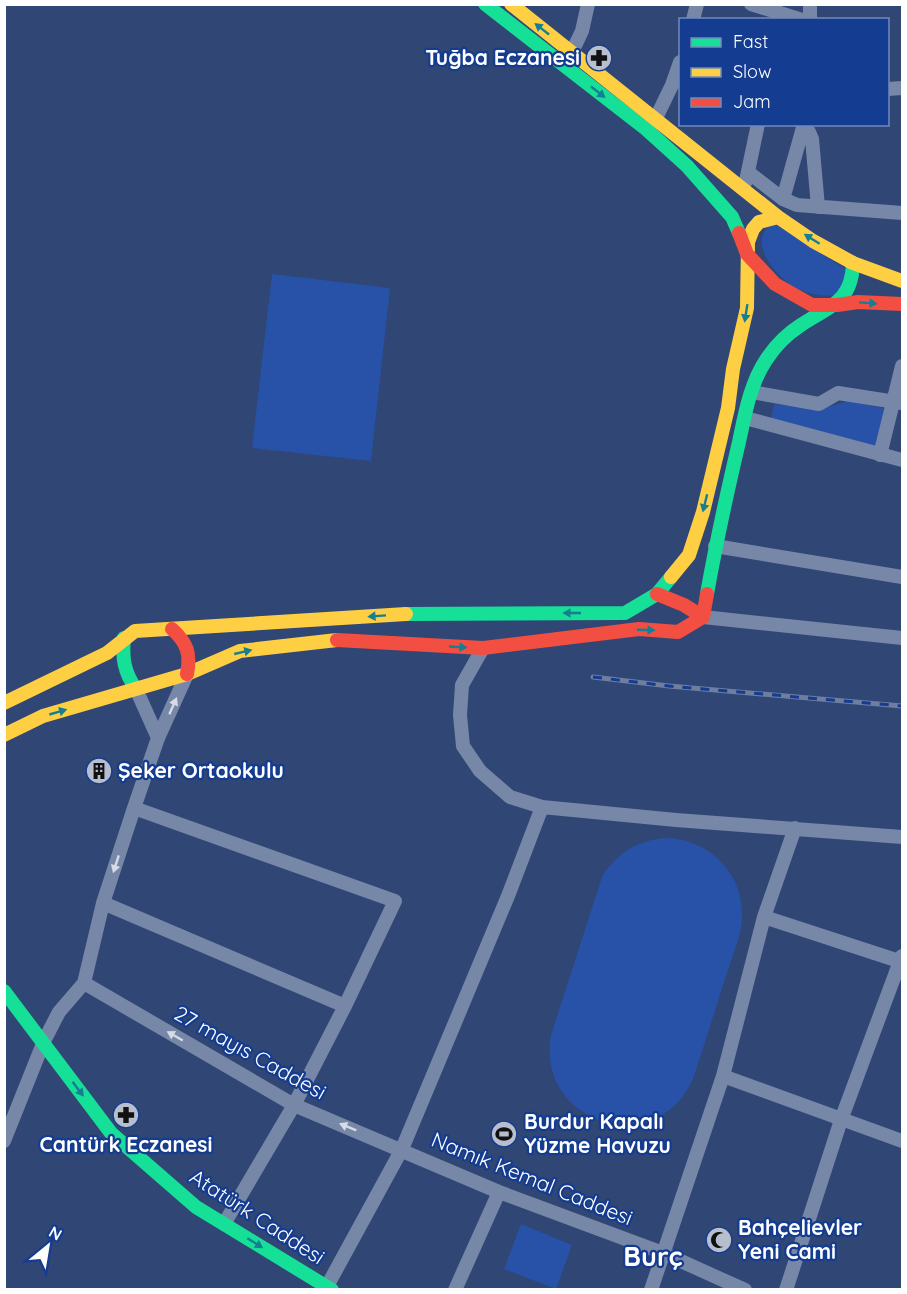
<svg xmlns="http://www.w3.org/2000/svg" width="907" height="1294" font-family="Quicksand,sans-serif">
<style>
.green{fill:#2752a7}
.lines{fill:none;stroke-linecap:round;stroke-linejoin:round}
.street{stroke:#7787a7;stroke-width:14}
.fast{stroke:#16e098;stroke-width:14}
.slow{stroke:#ffcf43;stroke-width:14}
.jam{stroke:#f24e42;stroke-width:14}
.rail-casing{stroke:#6e7e9f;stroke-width:5}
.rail{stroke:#143c90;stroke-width:3;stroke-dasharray:9;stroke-linecap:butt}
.oneway{fill:#157e93}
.oneway2{fill:#d6dbe5}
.labels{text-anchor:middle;stroke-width:4.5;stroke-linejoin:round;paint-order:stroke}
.poi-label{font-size:21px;font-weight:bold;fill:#fff;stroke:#143c90;text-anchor:start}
.street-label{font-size:21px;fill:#fff;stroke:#143c90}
.district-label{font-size:27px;font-weight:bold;fill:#fff;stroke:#143c90}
</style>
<rect width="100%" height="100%" fill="#304674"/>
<!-- green -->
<path class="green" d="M774 223 848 271 837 295C820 298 800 292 787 282 771 270 747 237 774 223Z
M272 274 390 288 371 461 252 448Z
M849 401 887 409 877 448 771 419 774 404 819 409Z
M668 838C709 840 743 873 742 915 742 935 733 954 727 973 716 1006 706 1040 695 1073 664 1162 535 1127 551 1035L602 877C617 852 640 839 668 838Z
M521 1224 572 1245 556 1289 504 1269Z"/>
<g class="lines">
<!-- street -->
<path class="street" d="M751 4 802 20
M810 4V20
M693 20 697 4
M572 52 582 31 588 4
M888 89 902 88
M655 120 672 85 680 62
M803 128 809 132 812 139 818 207
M748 172 783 199 797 205 902 213
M746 181 758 124
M783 199 804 124
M752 392 819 404 838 393 902 403
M745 418 902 460
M880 455 902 366
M715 546 902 577
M703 617 902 638
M483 648 462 685 460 715 463 746 480 771 510 797 542 807 676 820 902 837
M136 689 158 738
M134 808 395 901 345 1006 294 1105 224 1224
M103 903 345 1006
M764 917 902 962
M84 983 294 1105 499 1192 663 1253 745 1290
M723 1076 902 1141
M4 1141 44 1041 59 1012 84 983 103 903 134 808 158 738 187 674
M325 1290 402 1149 508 896 542 807
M455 1290 499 1192
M651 1290 723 1076 764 917 795 828
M786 1290 841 1120 902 956"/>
<!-- fast -->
<path class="fast" d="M485 4 646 129 687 166 732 217 739 233
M707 594C716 543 727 493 739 442 745 414 750 384 766 360 775 346 787 334 801 325 830 306 852 302 853 263
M406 614 625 613 657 594 671 577
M124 638C122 658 124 672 136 689
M4 991 111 1133 196 1207 332 1290"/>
<!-- slow -->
<path class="slow" d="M511 4 778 217 813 241 853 263 902 281
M671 577 689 555 703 512 728 408 733 369 747 308 748 242 753 229 759 222 778 217
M4 703 107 653 135 631 406 614
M4 735 43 716 187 674 240 651 337 640"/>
<!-- jam -->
<path class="jam" d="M739 233 747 254 775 284 812 305H837L858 302 902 304
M657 594 684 605 703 617
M172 629C187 643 191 653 187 674
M337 640 483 648 639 629 678 632 703 617 707 594"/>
<!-- rail casing -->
<g class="rail-casing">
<path id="rail" d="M593 677 669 686 902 706"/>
</g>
<!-- rail -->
<use href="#rail" class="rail"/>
</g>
<!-- one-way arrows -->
<defs><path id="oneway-solid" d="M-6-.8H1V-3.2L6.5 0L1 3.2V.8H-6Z" transform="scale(1.5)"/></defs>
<g class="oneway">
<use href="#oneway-solid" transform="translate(542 29) rotate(-142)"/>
<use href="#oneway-solid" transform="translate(598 92) rotate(38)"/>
<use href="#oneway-solid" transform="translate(812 239) rotate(-148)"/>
<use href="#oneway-solid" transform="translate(868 303) rotate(4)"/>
<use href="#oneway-solid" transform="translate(746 313) rotate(99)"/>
<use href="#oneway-solid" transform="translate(705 503) rotate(104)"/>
<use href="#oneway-solid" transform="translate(572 613) rotate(180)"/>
<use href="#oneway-solid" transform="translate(377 616) rotate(176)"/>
<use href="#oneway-solid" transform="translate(646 630) rotate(2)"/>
<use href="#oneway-solid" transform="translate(458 647) rotate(3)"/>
<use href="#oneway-solid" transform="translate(243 652) rotate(-13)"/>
<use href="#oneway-solid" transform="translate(58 712) rotate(-16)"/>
<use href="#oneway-solid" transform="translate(78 1089) rotate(53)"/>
<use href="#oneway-solid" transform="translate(255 1243) rotate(32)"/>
</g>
<g class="oneway2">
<use href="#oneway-solid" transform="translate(173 706) rotate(-66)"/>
<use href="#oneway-solid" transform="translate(116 864) rotate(108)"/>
<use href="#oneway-solid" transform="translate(175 1036) rotate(-150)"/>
<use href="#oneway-solid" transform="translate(348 1127) rotate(-158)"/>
</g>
<!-- icons -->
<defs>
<g id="pharmacy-disc" transform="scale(1.35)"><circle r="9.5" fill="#b7bece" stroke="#143c90"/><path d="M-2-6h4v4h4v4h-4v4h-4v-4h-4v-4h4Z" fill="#111"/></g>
<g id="building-disc" transform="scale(1.35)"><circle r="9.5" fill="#b7bece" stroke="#143c90"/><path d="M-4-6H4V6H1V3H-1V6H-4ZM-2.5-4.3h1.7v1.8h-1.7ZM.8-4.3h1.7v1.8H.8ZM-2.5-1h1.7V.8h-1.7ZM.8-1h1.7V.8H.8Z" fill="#111"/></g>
<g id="stadium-disc" transform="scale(1.35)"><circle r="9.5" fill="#b7bece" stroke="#143c90"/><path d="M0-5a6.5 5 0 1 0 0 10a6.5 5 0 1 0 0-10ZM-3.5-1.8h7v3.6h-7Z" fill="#111"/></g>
<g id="mosque-disc" transform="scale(1.35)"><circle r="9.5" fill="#b7bece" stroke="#143c90"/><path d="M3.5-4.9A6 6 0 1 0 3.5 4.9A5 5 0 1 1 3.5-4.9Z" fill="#111"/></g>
</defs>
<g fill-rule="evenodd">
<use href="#pharmacy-disc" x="599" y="58"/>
<use href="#building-disc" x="99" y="771"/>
<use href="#pharmacy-disc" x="126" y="1115"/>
<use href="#stadium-disc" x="504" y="1134"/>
<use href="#mosque-disc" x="719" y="1240"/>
</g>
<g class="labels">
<!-- poi labels -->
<g class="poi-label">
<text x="580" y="65" text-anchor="end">Tuğba Eczanesi</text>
<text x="118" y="778">Şeker Ortaokulu</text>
<text x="524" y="1129">Burdur Kapalı<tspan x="524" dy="24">Yüzme Havuzu</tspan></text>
<text x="126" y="1152" text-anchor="middle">Cantürk Eczanesi</text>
<text x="738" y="1235">Bahçelievler<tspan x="738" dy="24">Yeni Cami</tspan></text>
</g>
<!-- street labels -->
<g class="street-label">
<text transform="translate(250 1053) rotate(29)" y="7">27 mayıs Caddesi</text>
<text transform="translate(532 1179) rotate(22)" y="7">Namık Kemal Caddesi</text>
<text transform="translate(257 1217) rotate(33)" y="7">Atatürk Caddesi</text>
</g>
<!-- district labels -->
<g class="district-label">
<text x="653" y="1266">Burç</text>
</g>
</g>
<!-- border -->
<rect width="907" height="1294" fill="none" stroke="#ffffff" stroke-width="12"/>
<!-- legend -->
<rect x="679" y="18" width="210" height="108" fill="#143c90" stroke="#728abc" stroke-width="1.5"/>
<rect x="691" y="38" width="30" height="9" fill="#16e098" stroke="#728abc" stroke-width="1.5"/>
<text x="733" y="48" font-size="18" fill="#ffffff">Fast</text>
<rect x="691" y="68" width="30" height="9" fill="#ffcf43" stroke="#728abc" stroke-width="1.5"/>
<text x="733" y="78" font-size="18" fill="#ffffff">Slow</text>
<rect x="691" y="98" width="30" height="9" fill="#f24e42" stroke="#728abc" stroke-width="1.5"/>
<text x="733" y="108" font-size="18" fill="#ffffff">Jam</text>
<!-- north arrow -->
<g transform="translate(48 1246) rotate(30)" stroke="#143c90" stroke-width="4.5" paint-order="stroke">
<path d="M0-4.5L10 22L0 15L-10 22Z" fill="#ffffff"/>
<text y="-9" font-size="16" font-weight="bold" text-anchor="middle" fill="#ffffff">N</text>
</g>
</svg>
